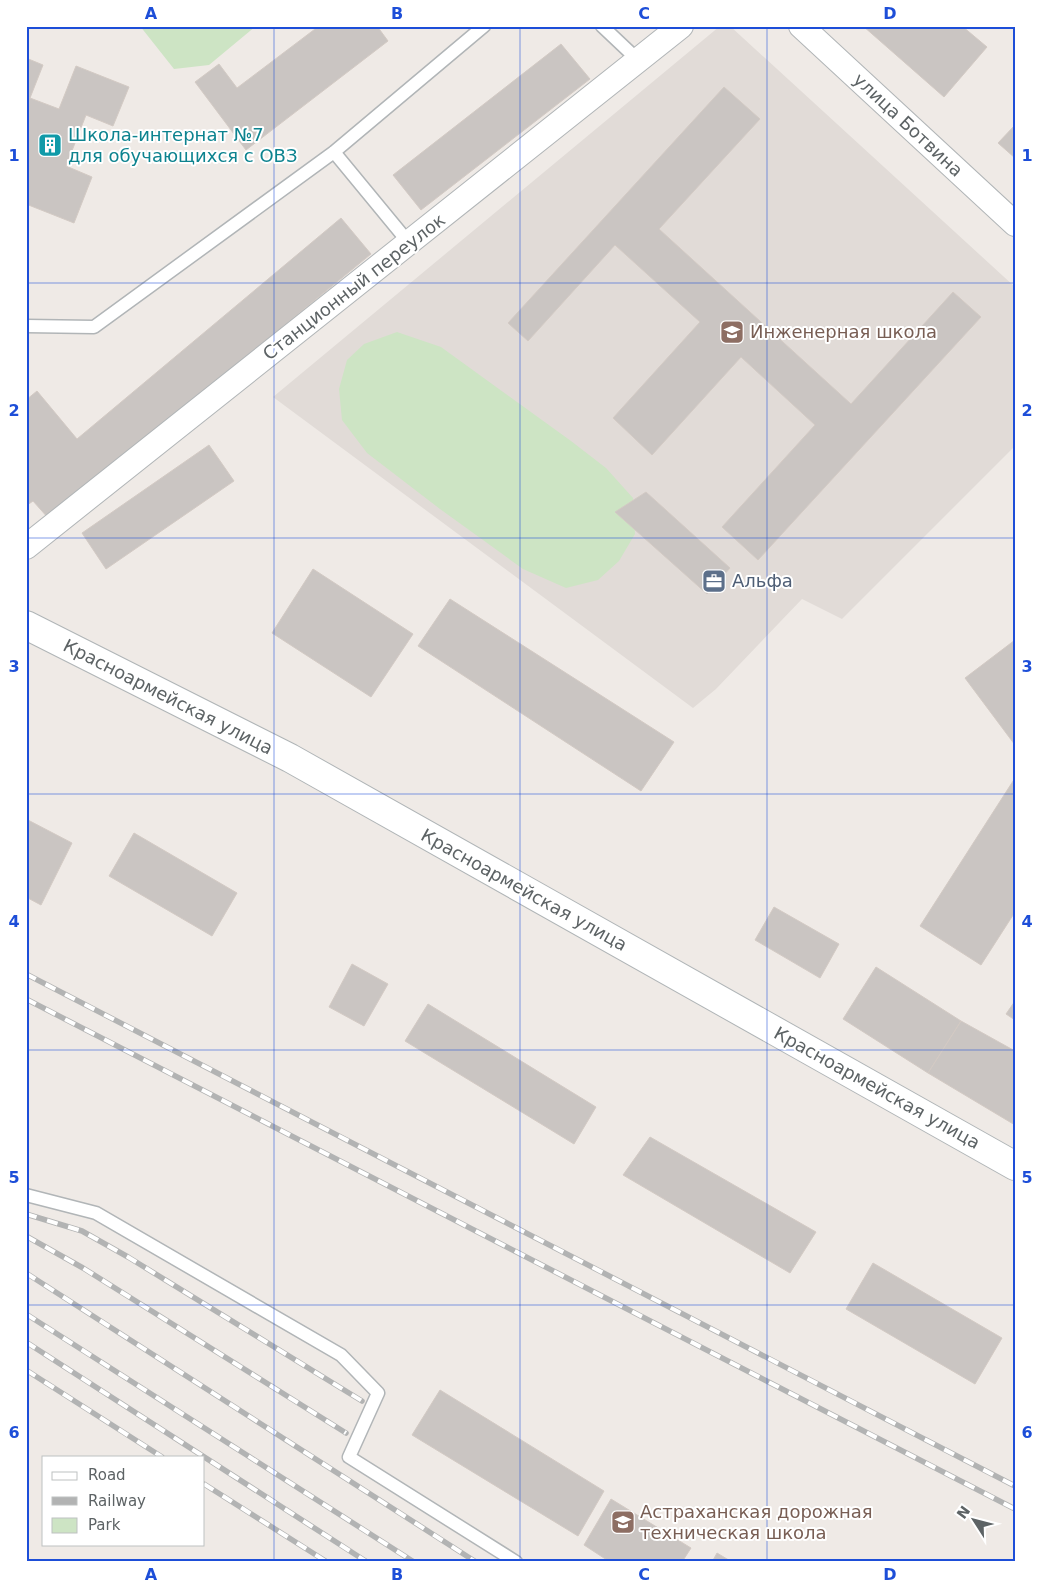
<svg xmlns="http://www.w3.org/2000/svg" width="1041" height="1588" font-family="'DejaVu Sans',sans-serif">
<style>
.education{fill:#e1dbd7}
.green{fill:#cde4c4}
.building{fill:#cac5c2;stroke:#d3cac4}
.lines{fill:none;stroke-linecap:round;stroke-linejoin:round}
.lane-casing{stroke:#b1b5b7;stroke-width:15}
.street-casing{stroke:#b1b5b7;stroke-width:26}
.secondary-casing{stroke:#b0b5b7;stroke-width:30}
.lane{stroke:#fff;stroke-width:12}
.street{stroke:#fff;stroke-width:24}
.secondary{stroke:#fff;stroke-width:28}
.rail-casing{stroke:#b2b3b3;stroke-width:5.5}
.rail{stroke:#fff;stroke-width:4;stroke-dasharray:11;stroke-linecap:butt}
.grid{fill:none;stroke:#1d4ed8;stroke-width:1;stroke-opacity:0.55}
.labels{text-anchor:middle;stroke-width:4;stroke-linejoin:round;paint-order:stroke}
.street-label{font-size:18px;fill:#5d6365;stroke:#fff}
.culture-label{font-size:18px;fill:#0d838f;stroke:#fff;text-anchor:start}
.education-label{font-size:18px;fill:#785e54;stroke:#fff;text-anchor:start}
.service-label{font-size:18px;fill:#4e5e75;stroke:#fff;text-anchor:start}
.neatline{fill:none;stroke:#1d4ed8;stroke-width:2}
.grid-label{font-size:16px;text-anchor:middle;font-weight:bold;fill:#1d4ed8}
</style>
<rect width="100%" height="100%" fill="#efeae6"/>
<!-- education -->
<path class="education" d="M720 26H730L1015 287V446L842 619 802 599 716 689 693 708 273 397Z"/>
<!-- green -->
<path class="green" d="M140 26H256L209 65 174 69Z
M397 332 441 347 571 441 606 468 633 498 635 534 619 561 598 580 566 588 523 569 440 509 367 453 342 420 339 389 347 360 364 344Z"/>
<!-- building -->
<path class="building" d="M319 26H377L388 41 246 150 195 82 219 64 237 88Z
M863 26H962L987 47 944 97Z
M561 44 590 79 421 210 393 175Z
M26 58 43 65 30 98 59 109 76 66 129 87 113 126 86 115 66 166 92 177 74 223 26 204V171L29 164 26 163Z
M724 87 760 119 659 229 851 404 953 292 981 317 758 560 722 527 815 425 741 357 652 455 613 418 700 322 615 245 528 341 508 323Z
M1015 125V158L998 143Z
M341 218 371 254 49 519 33 501 26 506V400L37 391 77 439Z
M209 445 234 481 106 569 82 533Z
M646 492 730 568 707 594 615 512Z
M313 569 413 634 371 697 272 633Z
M450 599 674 742 641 791 418 646Z
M1015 640V745L965 678Z
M1015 778V912L981 965 920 926Z
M26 819 72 843 41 905 26 897Z
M134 833 237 893 212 936 109 876Z
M774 907 839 944 820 978 755 940Z
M352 964 388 984 364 1026 329 1007Z
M876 967 961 1021 928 1073 843 1019Z
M1015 1001V1020L1006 1014Z
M428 1004 596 1107 574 1144 405 1041Z
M961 1021 1015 1051V1125L928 1073Z
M650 1137 816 1232 790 1273 623 1175Z
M873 1263 1002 1338 975 1384 846 1309Z
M440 1390 604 1491 578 1536 412 1435Z
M611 1499 691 1548 682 1562H610L584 1545Z
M717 1553 732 1562H712Z"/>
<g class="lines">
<!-- lane casing -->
<g class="lane-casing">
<path id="lane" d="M602 26 639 61
M334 152 409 243
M26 326 94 327 334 152 484 26
M26 1195 96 1213 341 1355 378 1393 349 1457 516 1562"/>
</g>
<!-- street casing -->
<g class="street-casing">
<path id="street" d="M801 26 1015 224
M26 547 681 26"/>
</g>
<!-- secondary casing -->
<g class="secondary-casing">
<path id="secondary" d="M26 625 290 758 1015 1166"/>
</g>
<!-- lane -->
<use href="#lane" class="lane"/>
<!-- street -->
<use href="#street" class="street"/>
<!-- secondary -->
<use href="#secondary" class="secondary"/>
<!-- rail casing -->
<g class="rail-casing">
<path id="rail" d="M26 974 1015 1486
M26 999 1015 1509
M26 1214 82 1231 128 1257 362 1401
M26 1236 83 1268 346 1433
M26 1273 476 1562
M26 1314 414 1562
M26 1342 367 1562
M26 1370 162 1457
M204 1484 327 1562"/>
</g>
<!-- rail -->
<use href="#rail" class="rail"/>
</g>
<!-- grid -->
<path class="grid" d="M274 26V1562M520 26V1562M767 26V1562M26 283H1015M26 538H1015M26 794H1015M26 1050H1015M26 1305H1015"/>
<!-- icons -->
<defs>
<g id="building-square" transform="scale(1.25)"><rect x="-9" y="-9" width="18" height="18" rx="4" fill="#0f9aa8" stroke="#fff"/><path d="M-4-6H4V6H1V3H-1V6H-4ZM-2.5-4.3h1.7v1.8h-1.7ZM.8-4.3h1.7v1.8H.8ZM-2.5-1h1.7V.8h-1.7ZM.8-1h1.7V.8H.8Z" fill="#fff"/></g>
<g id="school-square" transform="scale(1.25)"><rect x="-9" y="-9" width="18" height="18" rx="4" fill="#8d6e63" stroke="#fff"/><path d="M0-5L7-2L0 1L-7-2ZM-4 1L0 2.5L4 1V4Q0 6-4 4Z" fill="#fff"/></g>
<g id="office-square" transform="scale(1.25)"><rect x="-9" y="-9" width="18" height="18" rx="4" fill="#5c6f8a" stroke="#fff"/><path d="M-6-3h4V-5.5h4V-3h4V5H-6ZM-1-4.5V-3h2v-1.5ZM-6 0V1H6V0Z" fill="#fff"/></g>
</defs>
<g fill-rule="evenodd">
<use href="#building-square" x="50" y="145"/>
<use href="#school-square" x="732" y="332"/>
<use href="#office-square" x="714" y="581"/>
<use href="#school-square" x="623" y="1522"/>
</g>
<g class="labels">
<!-- street labels -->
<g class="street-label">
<text transform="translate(908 125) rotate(43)" y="6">улица Ботвина</text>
<text transform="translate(354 287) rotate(-38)" y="6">Станционный переулок</text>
<text transform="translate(168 697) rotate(27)" y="6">Красноармейская улица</text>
<text transform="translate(524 890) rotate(29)" y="6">Красноармейская улица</text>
<text transform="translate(877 1088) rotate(29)" y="6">Красноармейская улица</text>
</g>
<!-- culture labels -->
<g class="culture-label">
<text x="68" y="141">Школа-интернат №7<tspan x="68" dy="21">для обучающихся с ОВЗ</tspan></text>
</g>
<!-- education labels -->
<g class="education-label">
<text x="750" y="338">Инженерная школа</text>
<text x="640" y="1518">Астраханская дорожная<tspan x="640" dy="21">техническая школа</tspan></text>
</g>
<!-- service labels -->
<g class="service-label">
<text x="732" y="587">Альфа</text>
</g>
</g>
<!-- border -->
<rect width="1041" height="1588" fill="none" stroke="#ffffff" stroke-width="55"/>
<!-- legend -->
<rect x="42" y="1456" width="162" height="90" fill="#ffffff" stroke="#bec1c1"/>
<rect x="52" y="1472" width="25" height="8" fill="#ffffff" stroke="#bec1c1"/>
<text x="88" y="1480" font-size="15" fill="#5d6365">Road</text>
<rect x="52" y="1497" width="25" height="8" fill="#b2b3b3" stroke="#bec1c1"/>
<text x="88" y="1506" font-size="15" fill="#5d6365">Railway</text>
<rect x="52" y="1518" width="25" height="15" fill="#cde4c4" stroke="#bec1c1"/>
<text x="88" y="1530" font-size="15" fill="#5d6365">Park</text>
<!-- north arrow -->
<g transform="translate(974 1520) rotate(306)" stroke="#ffffff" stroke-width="4" paint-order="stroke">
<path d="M0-4L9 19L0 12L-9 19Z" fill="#5d6365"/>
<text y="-8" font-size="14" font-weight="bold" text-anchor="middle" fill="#5d6365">N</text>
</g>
<rect x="28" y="28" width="986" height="1532" class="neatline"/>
<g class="grid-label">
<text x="151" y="19">A</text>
<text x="397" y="19">B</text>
<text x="644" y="19">C</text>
<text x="890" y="19">D</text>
<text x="14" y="161">1</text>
<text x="1027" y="161">1</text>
<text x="14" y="416">2</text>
<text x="1027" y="416">2</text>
<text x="14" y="672">3</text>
<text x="1027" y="672">3</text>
<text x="14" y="927">4</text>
<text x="1027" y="927">4</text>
<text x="14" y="1183">5</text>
<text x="1027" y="1183">5</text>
<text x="14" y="1438">6</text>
<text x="1027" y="1438">6</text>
<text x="151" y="1580">A</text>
<text x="397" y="1580">B</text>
<text x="644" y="1580">C</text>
<text x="890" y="1580">D</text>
</g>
</svg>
